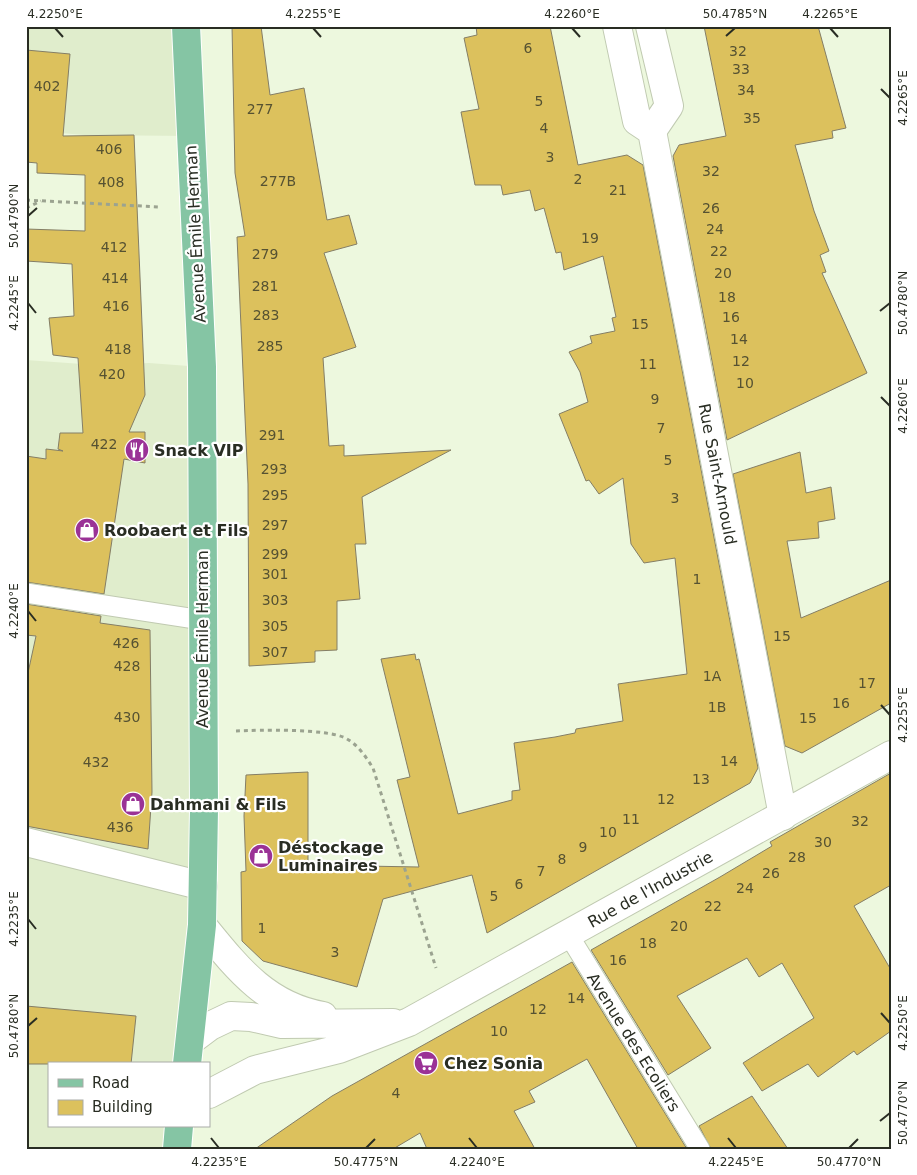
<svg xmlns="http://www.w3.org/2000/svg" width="917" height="1175" font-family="'DejaVu Sans',sans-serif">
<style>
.built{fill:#e0edcc}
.building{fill:#dcc15d;stroke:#847e66}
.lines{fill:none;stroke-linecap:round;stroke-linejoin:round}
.lane-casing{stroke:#c0cab1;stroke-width:21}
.street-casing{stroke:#c0cab1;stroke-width:30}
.secondary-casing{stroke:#c0cab1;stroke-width:30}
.primary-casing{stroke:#fff;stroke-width:30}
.path{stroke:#9ba390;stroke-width:3;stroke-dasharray:4 4;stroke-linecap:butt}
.lane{stroke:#fff;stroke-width:19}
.street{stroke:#fff;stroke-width:28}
.secondary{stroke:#fff;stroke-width:28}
.primary{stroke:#85c5a4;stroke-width:28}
.ticks{fill:none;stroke:#292d23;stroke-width:2}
.labels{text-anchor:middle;stroke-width:4.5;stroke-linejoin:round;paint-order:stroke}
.number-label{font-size:14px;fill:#565232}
.street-label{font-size:16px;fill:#292d23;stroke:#fff}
.poi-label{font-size:16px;font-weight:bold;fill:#292d23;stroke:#fff;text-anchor:start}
.neatline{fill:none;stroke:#292d23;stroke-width:2}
.ticks-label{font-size:12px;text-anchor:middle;fill:#292d23}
</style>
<rect width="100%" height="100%" fill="#edf8de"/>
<!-- built -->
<path class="built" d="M26 26H187L191 136 84 135 26 130Z
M26 360 96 365 149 363 202 367 187 1064H49V1126H179L177 1149H26Z"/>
<!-- building -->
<path class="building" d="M232 26H261L270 95 304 88 327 220 349 215 357 244 324 253 356 347 323 358 329 446 344 445V456L451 450 362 497 366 544H355L360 599 337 601V650L315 651V662L249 666 248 484 237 237 245 236 235 173Z
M476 26H550L578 165 627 155 643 165 758 768 750 783 487 933 472 875 383 899 357 987 263 961 242 941 241 872 246 871 244 816 246 775 308 772V865L419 867 397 780 410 777 381 659 415 654 416 660 419 659 458 814 512 800V791L520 790 514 743 555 737 575 733 576 729 623 721 618 684 687 674 675 558 644 563 631 544 623 478 599 494 589 480 586 481 559 414 588 402 580 372 569 352 592 343 590 336 615 331 612 318 616 317 603 256 564 270 561 252 556 253 544 208 535 211 530 190 503 195 501 185H475L461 112 479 109 464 38 477 35Z
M704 26H818L846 128 832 131 833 138 795 145 814 211 829 251 820 255 826 272 822 273 867 373 727 440 673 156 679 145 726 136Z
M26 50 70 54 63 136 134 135 145 395 129 432H145V463L124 459 104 594 26 582V456L46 459V449L63 451 58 449 60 433H83L78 358 53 355 49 318 74 316 72 264 26 261V229L85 231V175L37 173V163L26 162Z
M800 452 806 493 831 487 835 519 818 522 819 538 787 541 801 618 891 580V703L802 753 785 746 733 474Z
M26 604 101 616 100 623 150 630 152 792 148 849 26 826V682L36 636 26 635Z
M891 773V885L854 906 891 970V1031L857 1055 854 1051 818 1077 808 1064 762 1091 743 1063 814 1018 782 963 759 977 747 958 677 996 711 1048 668 1075 591 950 720 877 772 846 770 842Z
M572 962 687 1149H638L587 1059 529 1091 535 1102 514 1111 535 1149H427L420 1133 393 1149H255L332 1096Z
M26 1006 136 1016 131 1064H26Z
M752 1096 788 1149H711L699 1126Z"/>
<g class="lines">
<!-- lane casing -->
<g class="lane-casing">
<path id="lane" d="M26 593 202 620
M568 934 700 1149"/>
</g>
<!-- street casing -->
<g class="street-casing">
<path id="street" d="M617 26 637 121 652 131 669 106 650 26
M652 131 783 816
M26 842 203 886"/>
</g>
<!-- secondary casing -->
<g class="secondary-casing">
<path id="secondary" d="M202 925C237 968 266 1006 323 1016
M190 1041 210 1026 231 1016 251 1017 282 1024 393 1023
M209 1094 255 1070 339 1049 409 1022 891 755"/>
</g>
<!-- primary casing -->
<g class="primary-casing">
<path id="primary" d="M186 26 202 367 204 809 202 925 187 1064
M177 1149 179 1126"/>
</g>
<!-- path -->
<path class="path" d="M26 200 160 207
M26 208 41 201
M236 731C259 730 329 728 347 739 358 745 366 757 373 768L436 968"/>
<!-- lane -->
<use href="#lane" class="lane"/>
<!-- street -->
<use href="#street" class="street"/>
<!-- secondary -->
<use href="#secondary" class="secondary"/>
<!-- primary -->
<use href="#primary" class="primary"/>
</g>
<!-- ticks -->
<path class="ticks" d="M55 28 63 37M313 28 321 37M572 28 580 37M830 28 838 37M726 36 735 28M881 89 890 98M28 216 37 208M28 303 36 313M880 311 890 303M881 397 890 406M28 611 36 621M881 705 890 715M28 919 36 929M881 1013 890 1023M28 1026 37 1018M880 1121 890 1113M211 1138 219 1148M469 1138 477 1148M728 1138 736 1148M366 1148 375 1139M849 1148 858 1139"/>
<!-- icons -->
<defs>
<g id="restaurant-disc" transform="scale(1.25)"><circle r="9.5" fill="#9a3296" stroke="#fff"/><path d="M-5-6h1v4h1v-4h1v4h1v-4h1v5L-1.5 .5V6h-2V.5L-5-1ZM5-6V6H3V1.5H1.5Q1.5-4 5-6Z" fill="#fff"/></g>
<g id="shop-disc" transform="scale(1.25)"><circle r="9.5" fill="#9a3296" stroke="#fff"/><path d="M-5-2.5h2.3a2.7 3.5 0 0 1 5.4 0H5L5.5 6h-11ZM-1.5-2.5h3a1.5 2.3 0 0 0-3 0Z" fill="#fff"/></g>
<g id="supermarket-disc" transform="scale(1.25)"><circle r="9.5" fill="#9a3296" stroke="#fff"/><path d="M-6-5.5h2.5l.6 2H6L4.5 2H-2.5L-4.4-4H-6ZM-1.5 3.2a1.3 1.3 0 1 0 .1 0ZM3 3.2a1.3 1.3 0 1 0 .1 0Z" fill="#fff"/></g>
</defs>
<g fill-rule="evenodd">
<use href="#restaurant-disc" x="137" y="450"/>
<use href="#shop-disc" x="87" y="530"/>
<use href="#shop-disc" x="133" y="804"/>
<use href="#shop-disc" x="261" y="856"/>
<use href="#supermarket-disc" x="426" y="1063"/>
</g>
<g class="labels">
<!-- number labels -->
<g class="number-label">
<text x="528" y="53">6</text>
<text x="738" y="56">32</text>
<text x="741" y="74">33</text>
<text x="47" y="91">402</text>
<text x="746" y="95">34</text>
<text x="539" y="106">5</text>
<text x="260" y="114">277</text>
<text x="752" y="123">35</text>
<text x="544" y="133">4</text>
<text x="109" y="154">406</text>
<text x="550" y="162">3</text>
<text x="711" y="176">32</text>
<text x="578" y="184">2</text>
<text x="278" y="186">277B</text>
<text x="111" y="187">408</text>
<text x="618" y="195">21</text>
<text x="711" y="213">26</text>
<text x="715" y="234">24</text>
<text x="590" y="243">19</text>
<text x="114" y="252">412</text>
<text x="719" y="256">22</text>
<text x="265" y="259">279</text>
<text x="723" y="278">20</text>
<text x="115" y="283">414</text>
<text x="265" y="291">281</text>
<text x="727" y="302">18</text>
<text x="116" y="311">416</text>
<text x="266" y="320">283</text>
<text x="731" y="322">16</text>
<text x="640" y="329">15</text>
<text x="739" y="344">14</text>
<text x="270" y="351">285</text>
<text x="118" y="354">418</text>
<text x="741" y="366">12</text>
<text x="648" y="369">11</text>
<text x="112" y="379">420</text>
<text x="745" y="388">10</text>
<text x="655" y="404">9</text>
<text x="661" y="433">7</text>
<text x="272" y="440">291</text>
<text x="104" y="449">422</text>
<text x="668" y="465">5</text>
<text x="274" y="474">293</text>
<text x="275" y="500">295</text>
<text x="675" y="503">3</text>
<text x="275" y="530">297</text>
<text x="275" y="559">299</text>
<text x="275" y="579">301</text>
<text x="697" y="584">1</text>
<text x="275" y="605">303</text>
<text x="275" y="631">305</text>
<text x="782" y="641">15</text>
<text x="126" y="648">426</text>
<text x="275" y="657">307</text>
<text x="127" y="671">428</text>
<text x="712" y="681">1A</text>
<text x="867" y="688">17</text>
<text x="841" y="708">16</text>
<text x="717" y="712">1B</text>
<text x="127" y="722">430</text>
<text x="808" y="723">15</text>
<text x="729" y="766">14</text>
<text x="96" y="767">432</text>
<text x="701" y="784">13</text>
<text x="666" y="804">12</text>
<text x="631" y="824">11</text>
<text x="860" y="826">32</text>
<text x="120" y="832">436</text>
<text x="608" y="837">10</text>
<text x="823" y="847">30</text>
<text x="583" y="852">9</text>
<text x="797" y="862">28</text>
<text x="562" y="864">8</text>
<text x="541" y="876">7</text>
<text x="771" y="878">26</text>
<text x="519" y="889">6</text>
<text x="745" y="893">24</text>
<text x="494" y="901">5</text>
<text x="713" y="911">22</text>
<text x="679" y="931">20</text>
<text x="262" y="933">1</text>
<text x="648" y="948">18</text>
<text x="335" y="957">3</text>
<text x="618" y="965">16</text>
<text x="576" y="1003">14</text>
<text x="538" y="1014">12</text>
<text x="499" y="1036">10</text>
<text x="396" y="1098">4</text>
</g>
<!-- street labels -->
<g class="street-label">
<text transform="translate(195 234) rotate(-93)" y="6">Avenue Émile Herman</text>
<text transform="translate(718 474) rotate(79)" y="6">Rue Saint-Arnould</text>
<text transform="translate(202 639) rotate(-90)" y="6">Avenue Émile Herman</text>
<text transform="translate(650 889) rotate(-29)" y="6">Rue de l'Industrie</text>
<text transform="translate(634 1042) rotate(58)" y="6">Avenue des Ecoliers</text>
</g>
<!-- poi labels -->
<g class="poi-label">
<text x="154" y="456">Snack VIP</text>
<text x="104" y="536">Roobaert et Fils</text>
<text x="150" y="810">Dahmani &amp; Fils</text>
<text x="278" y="853">Déstockage<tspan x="278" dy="18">Luminaires</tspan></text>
<text x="444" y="1069">Chez Sonia</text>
</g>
</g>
<!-- border -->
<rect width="917" height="1175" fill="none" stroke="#ffffff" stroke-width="55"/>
<!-- legend -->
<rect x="48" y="1062" width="162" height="65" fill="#ffffff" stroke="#a9aba7"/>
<rect x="58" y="1079" width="25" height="8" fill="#85c5a4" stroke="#a9aba7"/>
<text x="92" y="1088" font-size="15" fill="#292d23">Road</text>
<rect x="58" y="1100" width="25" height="15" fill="#dcc15d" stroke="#a9aba7"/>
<text x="92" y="1112" font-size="15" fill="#292d23">Building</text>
<rect x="28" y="28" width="862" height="1120" class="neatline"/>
<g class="ticks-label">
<text x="55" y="18">4.2250°E</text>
<text x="313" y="18">4.2255°E</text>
<text x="572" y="18">4.2260°E</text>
<text x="735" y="18">50.4785°N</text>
<text x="830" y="18">4.2265°E</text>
<text transform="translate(903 98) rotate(-90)" y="4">4.2265°E</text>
<text transform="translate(14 216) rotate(-90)" y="4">50.4790°N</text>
<text transform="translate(903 303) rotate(-90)" y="4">50.4780°N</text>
<text transform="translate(14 303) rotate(-90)" y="4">4.2245°E</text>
<text transform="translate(903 406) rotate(-90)" y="4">4.2260°E</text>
<text transform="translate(14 611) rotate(-90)" y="4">4.2240°E</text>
<text transform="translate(903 715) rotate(-90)" y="4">4.2255°E</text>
<text transform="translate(14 919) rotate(-90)" y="4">4.2235°E</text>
<text transform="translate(903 1023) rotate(-90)" y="4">4.2250°E</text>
<text transform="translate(14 1026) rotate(-90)" y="4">50.4780°N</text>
<text transform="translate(903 1113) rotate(-90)" y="4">50.4770°N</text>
<text x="219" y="1166">4.2235°E</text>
<text x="366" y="1166">50.4775°N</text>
<text x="477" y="1166">4.2240°E</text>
<text x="736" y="1166">4.2245°E</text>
<text x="849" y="1166">50.4770°N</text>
</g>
</svg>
